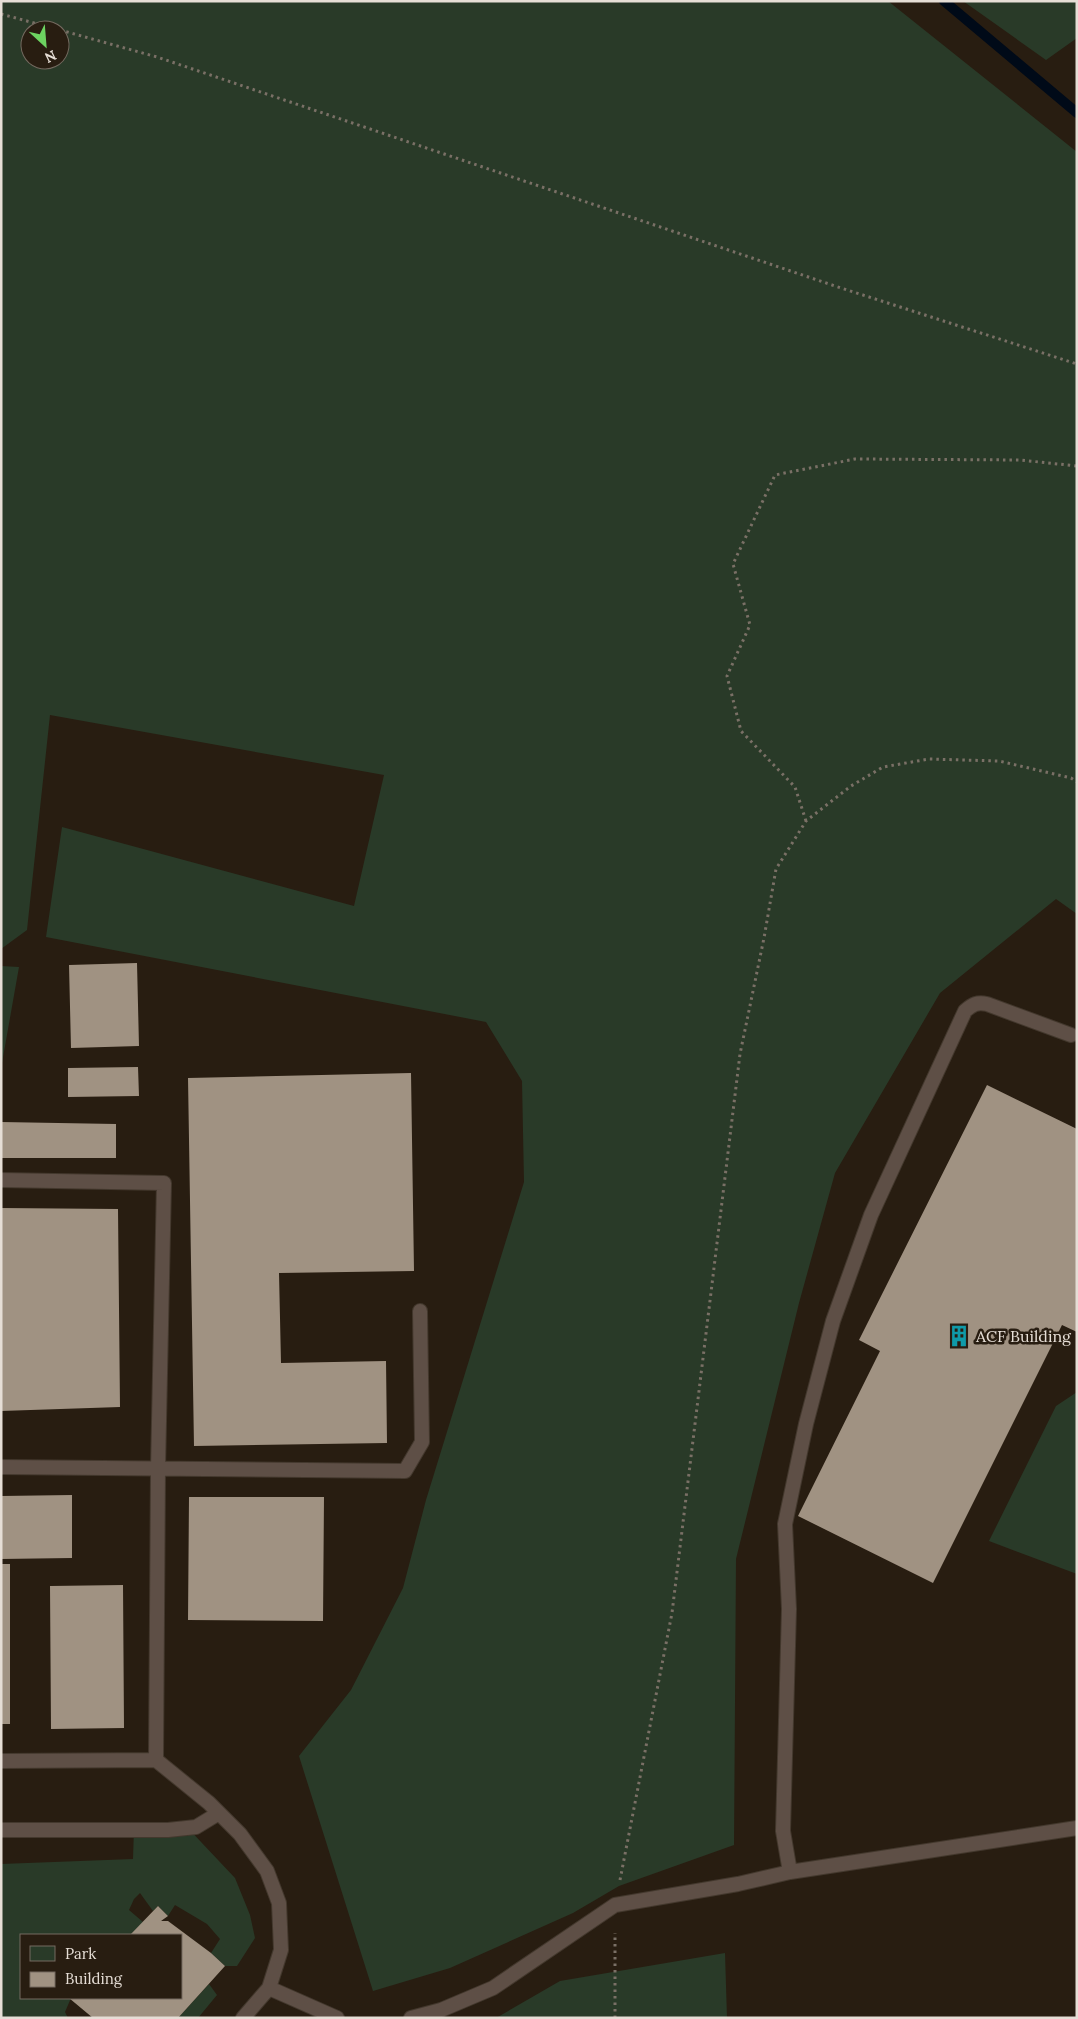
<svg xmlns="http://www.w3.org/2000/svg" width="1078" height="2019" font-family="Lora,serif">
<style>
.green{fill:#293a28;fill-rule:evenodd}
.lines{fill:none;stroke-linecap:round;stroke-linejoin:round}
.stream{stroke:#000a18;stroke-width:10}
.building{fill:#a09282}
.service-casing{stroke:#43382d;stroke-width:16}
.path{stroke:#7a7066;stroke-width:3;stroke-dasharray:2.5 4;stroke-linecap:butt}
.service{stroke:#5e4f46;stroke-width:14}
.labels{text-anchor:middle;stroke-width:5;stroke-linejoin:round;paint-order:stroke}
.poi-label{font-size:16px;fill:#e6ded6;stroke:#281d11;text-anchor:start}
</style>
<rect width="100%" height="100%" fill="#281d11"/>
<!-- green -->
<path class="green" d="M1 1H888L1077 152V914L1056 899 940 993 835 1173 799 1303 736 1559 734 1845 619 1886 573 1913 450 1968 373 1991 299 1756 351 1690 403 1588 426 1500 524 1182 522 1081 486 1022 46 937 62 827 354 906 384 775 50 715 27 930 1 949ZM30 30H60V60H30Z
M963 1H1077V38L1046 60Z
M1 966 19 967 2 1063H1Z
M1077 1392V1574L989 1541 1056 1406Z
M161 1822 185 1825 235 1878 250 1915 255 1938 237 1966H225L211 1953 220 1939 207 1924 175 1905 168 1916 158 1906 153 1911 140 1893 134 1899 129 1910 143 1922 130 1935H21V1998H71L65 2012 68 2018H1V1864L133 1859 134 1828Z
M725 1953 727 2018H496L560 1981Z
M209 1984 217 1995 198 2018H178Z"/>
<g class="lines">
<!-- stream -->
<path class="stream" d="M944 1 1077 113"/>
</g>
<!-- building -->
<path class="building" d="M137 963 139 1046 71 1048 69 965Z
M138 1067 139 1096 68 1097V1068Z
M411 1073 414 1271 279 1273 281 1363 386 1361 387 1443 194 1446 188 1078Z
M987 1085 1077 1129V1332L1062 1325 933 1583 798 1516 880 1351 859 1340Z
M1 1122 116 1124V1158H1Z
M1 1208 118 1209 120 1407 1 1411Z
M72 1495V1558L1 1559V1496Z
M189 1497H324L323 1621 188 1620Z
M1 1564H10V1724H1Z
M123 1585 124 1728 51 1729 50 1586Z
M158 1906 168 1916 161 1921H168L211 1953 225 1966 178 2018H93L69 1998H181V1935H130Z"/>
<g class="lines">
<!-- service casing -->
<g class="service-casing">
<path id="service" d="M1 1180 164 1183 158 1469 156 1760 209 1803 240 1834 267 1871 279 1903 281 1950 269 1988 243 2018
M1 1467 405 1471 422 1442 420 1311
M1 1761 156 1760
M1 1830H168L196 1827 219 1813
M790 1872 783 1831 789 1609 785 1524 806 1424 833 1321 871 1215 965 1011C973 1004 977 1002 987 1004L1071 1035
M269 1988 337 2018
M411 2018 441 2010 493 1988 615 1905 738 1884 790 1872 1077 1828"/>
</g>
<!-- path -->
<path class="path" d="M1 14 60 30
M60 30 157 57 835 286 1077 364
M806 821 795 787 741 731 727 676 750 625 733 564 775 475 855 459 1020 460 1077 466
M620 1880 672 1613 740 1054 764 938 776 869 806 821 851 786 883 767 929 759 999 761 1071 778 1077 782
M615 2018V1933"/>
<!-- service -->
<use href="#service" class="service"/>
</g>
<!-- icons -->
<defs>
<g id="building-bare" transform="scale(1.725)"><path d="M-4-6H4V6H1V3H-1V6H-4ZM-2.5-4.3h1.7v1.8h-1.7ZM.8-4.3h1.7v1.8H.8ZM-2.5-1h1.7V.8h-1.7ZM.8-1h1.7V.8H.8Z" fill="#0f9aa8" stroke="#281d11" stroke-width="2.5" paint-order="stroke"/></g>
</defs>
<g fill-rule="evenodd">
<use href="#building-bare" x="959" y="1336"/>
</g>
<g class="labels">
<!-- poi labels -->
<g class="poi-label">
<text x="976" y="1342">ACF Building</text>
</g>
</g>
<!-- border -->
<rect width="1078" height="2019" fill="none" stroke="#e6ded6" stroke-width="5"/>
<!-- legend -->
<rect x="20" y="1934" width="162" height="65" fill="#281d11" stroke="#746a60"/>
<rect x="30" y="1946" width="25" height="15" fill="#293a28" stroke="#746a60"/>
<text x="65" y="1959" font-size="15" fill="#e6ded6">Park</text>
<rect x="30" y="1972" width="25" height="15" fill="#a09282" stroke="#746a60"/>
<text x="65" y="1984" font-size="15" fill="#e6ded6">Building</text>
<!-- north arrow -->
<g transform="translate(45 45) rotate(154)"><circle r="24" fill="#281d11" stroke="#746a60"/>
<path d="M0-4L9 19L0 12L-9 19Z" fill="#6dd361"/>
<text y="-8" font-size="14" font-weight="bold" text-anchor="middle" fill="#e6ded6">N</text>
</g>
</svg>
